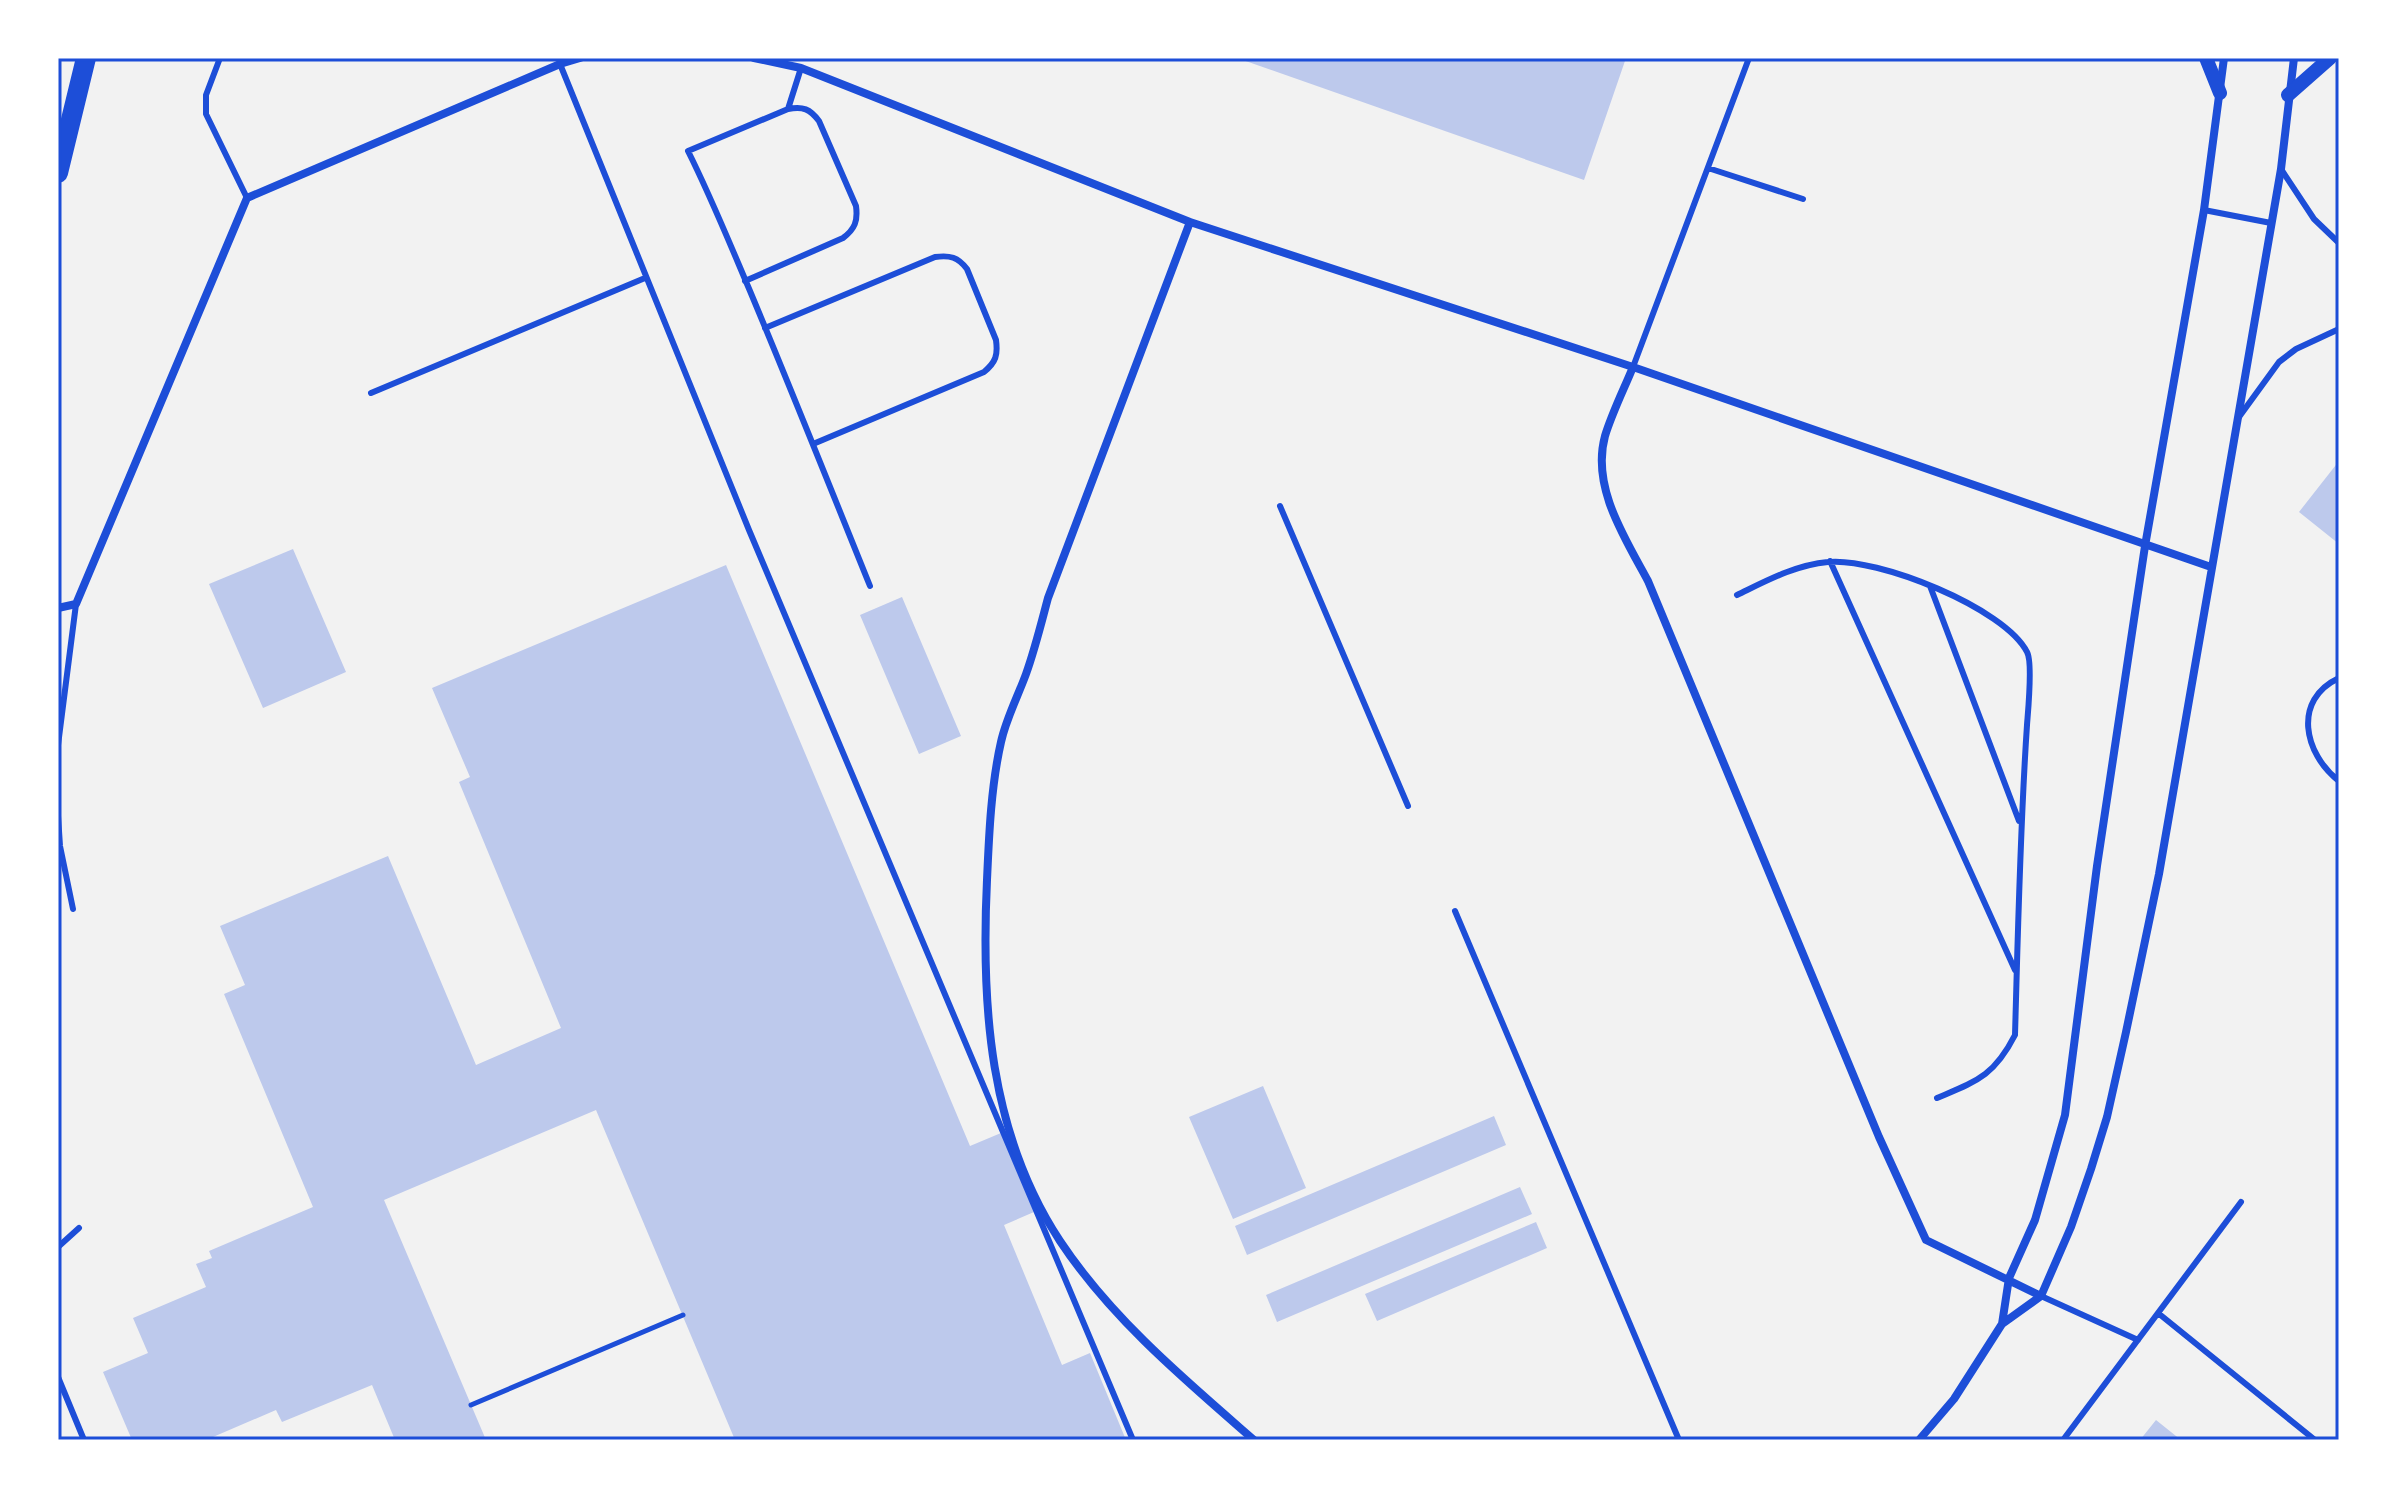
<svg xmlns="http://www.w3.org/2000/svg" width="2397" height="1498" font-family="'Libre Baskerville',serif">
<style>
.building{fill:#bdc9ec}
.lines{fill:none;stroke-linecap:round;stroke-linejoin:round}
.path{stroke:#1d4ed8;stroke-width:5}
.service{stroke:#1d4ed8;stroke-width:6}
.minor{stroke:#1d4ed8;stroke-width:8}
.tertiary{stroke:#1d4ed8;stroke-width:14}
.primary{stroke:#1d4ed8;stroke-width:20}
.neatline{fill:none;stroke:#1d4ed8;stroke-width:3}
</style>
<rect width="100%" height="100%" fill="#f2f2f2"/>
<!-- building -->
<path class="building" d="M1237 58H1626L1584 180Z
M2339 461V544L2299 512Z
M293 549 346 672 263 708 209 584Z
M726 565 970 1146 1001 1133 1034 1212 1004 1225 1062 1365 1090 1353 1126 1440H735L596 1110 384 1200 486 1440H395L372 1385 282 1422 276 1410 206 1440H132L103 1372 148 1353 133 1318 206 1287 196 1264 212 1258 209 1251 313 1207 224 994 245 985 220 926 388 856 476 1065 561 1028 459 782 470 777 432 688Z
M902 597 961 736 919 754 860 615Z
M1263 1086 1306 1188 1233 1219 1189 1117Z
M1494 1116 1506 1145 1247 1255 1235 1226Z
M1520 1187 1532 1214 1277 1322 1266 1295Z
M1536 1222 1547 1248 1377 1321 1365 1294Z
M2156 1420 2181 1440H2140Z"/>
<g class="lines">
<!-- path -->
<path class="path" d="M471 1405 683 1315"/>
<!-- service -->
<path class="service" d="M220 58 206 95V114L247 198
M560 64 749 530 1133 1440
M788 109 801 68
M1708 168 1803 199
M2281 169 2314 219 2339 243
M2204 210 2271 223
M745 281 843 238C855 229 858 221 856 206L819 121C810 109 803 106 788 109L688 151C711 197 730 244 750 291 791 389 830 487 870 586
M765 328 935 257C950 255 958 257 967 269L996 340C998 355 996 362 984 372L813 444
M1633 367 1749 58
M371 393 645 278
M2239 417 2279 362 2296 349 2339 329
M1280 506 1408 806
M1830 561 2015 970
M1930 586 2019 821
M1737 595C1766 581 1795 565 1828 562 1877 557 2005 608 2027 652 2033 662 2028 711 2027 725 2020 828 2018 931 2015 1035 1994 1076 1977 1081 1937 1098
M2339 678C2292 700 2304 754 2339 781
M58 745 76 604
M58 816 60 846 73 909
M1455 911 1679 1440
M58 1247 79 1228
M2041 1296 2138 1340
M2158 1313 2315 1440
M58 1377 84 1440
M2063 1440 2241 1202"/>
<!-- minor -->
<path class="minor" d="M754 58 801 68 1190 222
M1633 367C1624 389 1612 413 1605 436 1591 487 1625 538 1648 581L1879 1137 1926 1240 2041 1296
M58 608 76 604 247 198 560 64 580 58
M2041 1296 2071 1227 2091 1169 2107 1117 2126 1032 2159 874 2281 169 2294 58
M2002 1324 2041 1296
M1254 1440C1185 1380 1111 1318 1060 1241 989 1133 981 1005 987 880 989 835 991 786 1001 742 1006 719 1018 696 1026 674 1035 649 1041 624 1048 598L1190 222 1633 367 2211 567
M1919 1440 1954 1399 2002 1324 2009 1278 2035 1220 2065 1115 2097 866 2145 546 2204 210 2224 58"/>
<!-- tertiary -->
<path class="tertiary" d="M2206 58 2220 93
M2288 95 2330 58"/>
<!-- primary -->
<path class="primary" d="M58 173 86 58"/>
</g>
<!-- border -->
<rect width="2397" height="1498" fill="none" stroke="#ffffff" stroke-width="120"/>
<rect x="60" y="60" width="2277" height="1378" class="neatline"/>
</svg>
